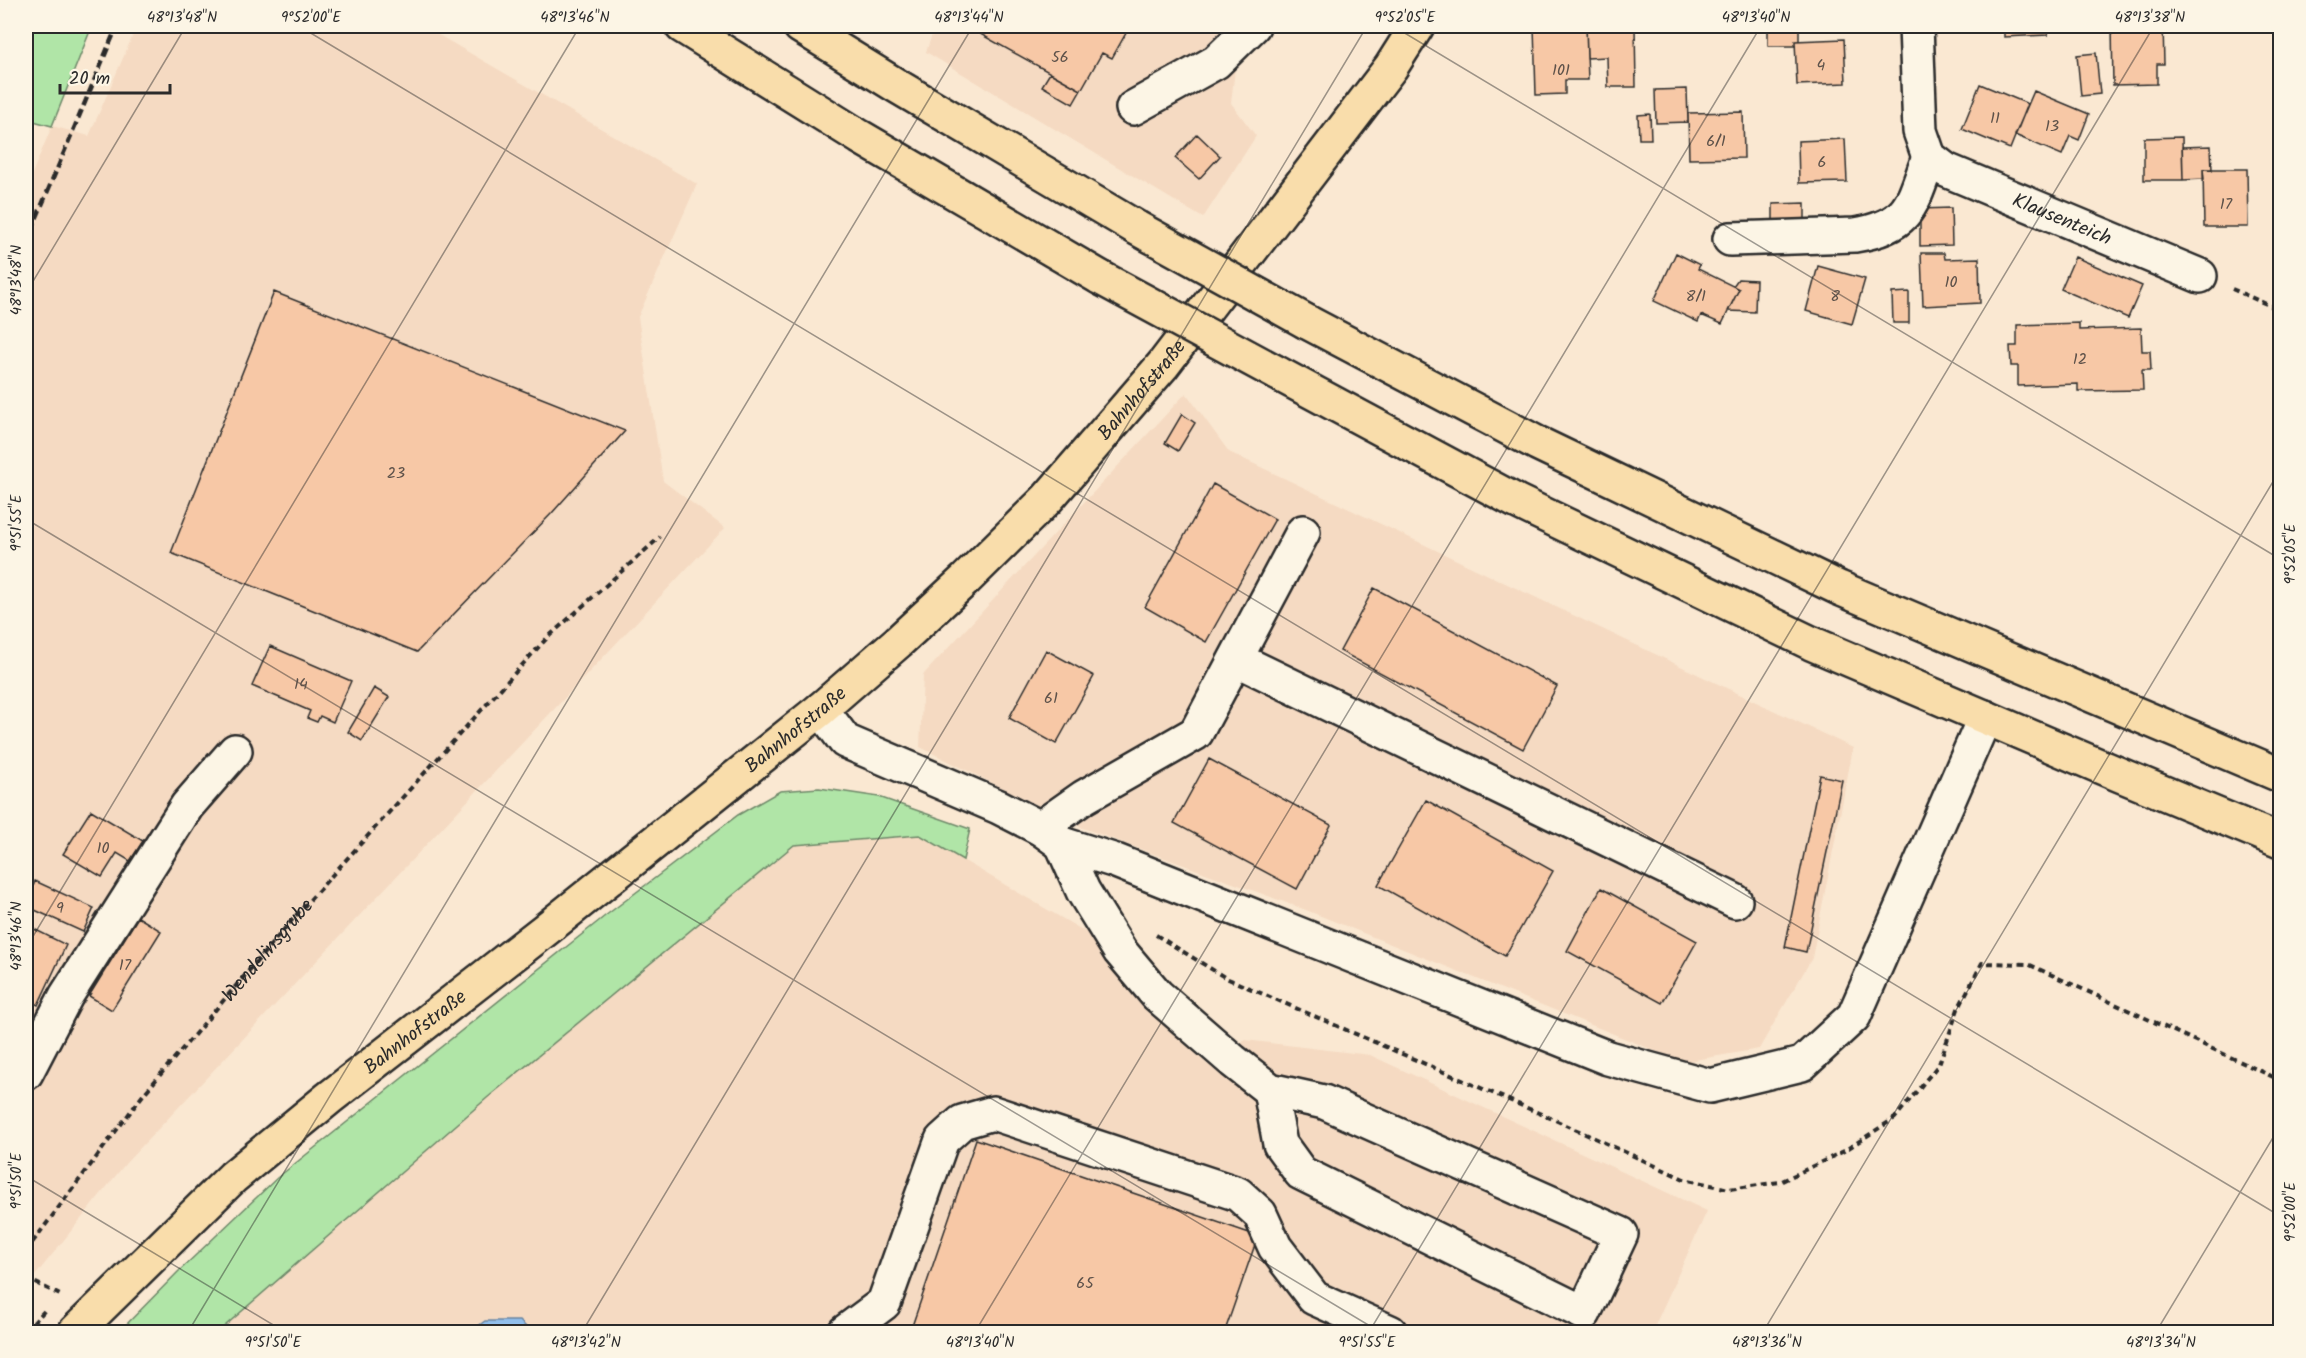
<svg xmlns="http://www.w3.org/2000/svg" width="2306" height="1358" font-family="Kalam,sans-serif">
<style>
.built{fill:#f5dac2}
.green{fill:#b0e5a7;stroke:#6e8869;stroke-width:1.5}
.water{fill:#92bfec;stroke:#69849f;stroke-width:1.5}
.building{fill:#f7c8a6;stroke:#2b2b2b;stroke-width:1.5}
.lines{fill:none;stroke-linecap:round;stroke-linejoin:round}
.minor-casing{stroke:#2b2b2b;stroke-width:38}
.major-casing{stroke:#2b2b2b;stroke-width:38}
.highway-casing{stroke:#2b2b2b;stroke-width:38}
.path{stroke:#2b2b2b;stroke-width:4;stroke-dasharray:6 4.5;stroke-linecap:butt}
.minor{stroke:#fcf5e5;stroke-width:33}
.major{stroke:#f9ddab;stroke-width:33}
.highway{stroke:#f9ddab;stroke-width:33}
.rail{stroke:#2b2b2b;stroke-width:4.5;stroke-dasharray:9 4.5;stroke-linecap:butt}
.highway-bridge-casing{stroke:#2b2b2b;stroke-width:38;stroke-linecap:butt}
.highway-bridge{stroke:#f9ddab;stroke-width:33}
.ticks{fill:none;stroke:#2b2b2b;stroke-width:1.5;stroke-opacity:0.45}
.labels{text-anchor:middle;stroke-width:5;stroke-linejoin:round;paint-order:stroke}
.number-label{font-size:16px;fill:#5e524a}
.street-label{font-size:20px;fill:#2b2b2b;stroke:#fcf5e5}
.neatline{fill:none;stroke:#2b2b2b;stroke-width:2}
.ticks-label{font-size:15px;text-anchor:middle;fill:#2b2b2b}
</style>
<rect width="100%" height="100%" fill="#fae8d2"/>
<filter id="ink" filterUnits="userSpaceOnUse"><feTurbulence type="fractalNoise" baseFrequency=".0167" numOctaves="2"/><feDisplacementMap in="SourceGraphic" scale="12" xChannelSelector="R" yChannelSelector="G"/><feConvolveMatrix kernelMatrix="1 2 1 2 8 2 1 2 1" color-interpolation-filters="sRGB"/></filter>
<g filter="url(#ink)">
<!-- built -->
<path class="built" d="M137 26H423L697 184 638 317 663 481 725 528 126 1163 26 1287V188L52 126 89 136Z
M935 26H1240L1231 103 1256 136 1203 218 926 52Z
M1186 393 1229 452 1853 748 1812 958 1759 1049 1683 1062 1306 910 1083 828 920 747 923 675Z
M920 835 1089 934 1143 1005 1208 1065 1245 1040 1370 1055 1707 1211 1652 1332H219L487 1098 794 845Z"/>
<!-- green -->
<path class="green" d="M26 26H92L52 126 26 119Z
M819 788 879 797 970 829 963 860 920 835 794 845 487 1098 218 1332H119L178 1272 277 1178 605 916 738 815 780 791Z"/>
<!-- water -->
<path class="water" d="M485 1321H520L531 1332H470Z"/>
<!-- building -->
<path class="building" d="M966 26H1130L1112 58 1102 53 1081 90Z
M1534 26H1586L1588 80H1565V94L1536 95Z
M1586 26H1635L1636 87H1608L1607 57 1587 58Z
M2004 26H2047L2048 35 2004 37Z
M2112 26H2163L2164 64H2157V84L2113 85Z
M1799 27V41H1795V46H1768V28Z
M1844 39 1846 83 1797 85 1795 41Z
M2096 53 2100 94 2081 96 2077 55Z
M1050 73 1081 90 1073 104 1042 86Z
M1980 84 2028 104 2010 149 1962 129Z
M1687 89 1688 122 1656 123 1655 90Z
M2034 91 2089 114 2079 140 2070 136 2062 155 2015 135Z
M1743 112 1744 158 1689 159 1688 113Z
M1650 114 1651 139H1639L1638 115Z
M1197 134 1220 156 1199 179 1175 158Z
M2182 137 2183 180H2144V138Z
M1845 139 1847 182 1799 183 1798 141Z
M2211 146 2212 170 2203 169 2204 179 2183 180 2182 147Z
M2203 169H2247L2248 227H2204Z
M1805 203V222L1773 223V204Z
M1951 208 1952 245 1920 246V209Z
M1676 253 1700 265 1698 269 1739 289 1722 324 1701 315 1698 322 1654 301Z
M1921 253H1944L1945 259 1979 258 1980 303 1923 306Z
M2075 257 2142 286 2128 318 2061 289Z
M1818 266 1865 279 1852 324 1806 311Z
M1738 279 1756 280 1755 312 1728 311 1739 289 1733 286Z
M274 292 625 431 552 513 417 652 171 553Z
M1909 292V323H1893L1892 293Z
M2079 323V330L2141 328 2142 351H2150L2151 370H2142L2143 390 2078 391V384L2018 386V366H2011L2010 346H2017V325Z
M1182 414 1195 423 1178 451 1165 443Z
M1213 484 1275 519 1206 642 1145 607Z
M1374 588 1557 686 1523 749 1340 651Z
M270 646 351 681 333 722 320 716 317 722 307 718 310 711 252 686Z
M1046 650 1094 676 1056 744 1009 718Z
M374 688 389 697 362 741 348 732Z
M1209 759 1331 825 1297 889 1174 823Z
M1820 775 1842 780 1806 952 1785 947Z
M1426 800 1553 871 1505 956 1378 885Z
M91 810 143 841 130 861 117 853 102 877 63 854Z
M35 881 94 908 83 932 26 906Z
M1601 888 1697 941 1662 1003 1567 951Z
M138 917 161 931 112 1010 89 996Z
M26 925 66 945 38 1005 26 999Z
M976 1139 1258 1236 1226 1328 1239 1332H910Z"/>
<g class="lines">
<!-- minor casing -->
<g class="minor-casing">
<g id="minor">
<path id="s2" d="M1916 26 1920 131 1929 157 1946 170 2200 276"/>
<path d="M1133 108 1216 62 1253 26"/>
<path d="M1730 239 1855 235C1910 226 1912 205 1929 157"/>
<path d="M1236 659 1735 901"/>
<path d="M821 709 845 741 999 807 1040 828 1062 844 1116 861 1608 1058 1710 1086 1802 1064 1854 1016 1985 717"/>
<path d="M1040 828 1084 797 1196 733 1303 532"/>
<path d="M1062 844 1083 891 1120 951 1157 995 1233 1061 1270 1090 1324 1102 1621 1234 1584 1313 1301 1173 1280 1144 1270 1090"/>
<path d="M26 1073 66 996 187 806 235 751"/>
<path d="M845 1332 884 1303 942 1140 962 1122 993 1113 1238 1194 1260 1214 1275 1247 1314 1298 1390 1332"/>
</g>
</g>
<!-- major casing -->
<g class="major-casing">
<g id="major">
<path id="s3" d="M75 1332 233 1177 329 1098 545 930 821 709 898 642 966 579 1047 499 1163 365 1391 67 1417 26"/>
</g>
</g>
<!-- highway casing -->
<g class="highway-casing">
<path id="highway" d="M682 26 860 137 1101 278
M800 26 897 86 1137 228
M1307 322 1537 443 1839 588 2280 775
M1277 373 1516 501 1811 643 2118 774 2280 841"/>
</g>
<!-- path -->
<g class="path">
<path d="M2232 289 2280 310"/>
<path d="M1156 935 1226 978 1555 1120 1684 1179 1729 1189 1780 1182 1844 1151 1895 1118 1939 1064 1958 1009 1982 963 2028 964 2280 1080"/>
<path id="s1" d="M26 1251 143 1095 298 913 523 664 548 637 660 537"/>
<path d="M26 1278 60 1295"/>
<path d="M26 1331 46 1309"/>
</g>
<!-- minor -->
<use href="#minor" class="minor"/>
<!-- major -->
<use href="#major" class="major"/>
<!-- highway -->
<use href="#highway" class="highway"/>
<!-- rail -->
<path class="rail" d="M26 243 117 26"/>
<!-- highway-bridge casing -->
<g class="highway-bridge-casing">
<path id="highway-bridge" d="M1137 228 1307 322
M1101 278 1277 373"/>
</g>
<!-- highway-bridge -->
<use href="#highway-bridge" class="highway-bridge"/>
</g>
</g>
<!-- ticks -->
<path class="ticks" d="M299 26 2280 1216M1393 26 2280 559M26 293 186 26M26 519 1380 1332M26 948 580 26M26 1176 285 1332M188 1332 973 26M582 1332 1367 26M975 1332 1761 26M1369 1332 2154 26M1763 1332 2280 470M2156 1332 2280 1126"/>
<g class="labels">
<!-- number labels -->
<g class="number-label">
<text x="1060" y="62">56</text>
<text x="1821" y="70">4</text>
<text x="1561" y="75">101</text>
<text x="1995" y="123">11</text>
<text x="2052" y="131">13</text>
<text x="1716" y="146">6/1</text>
<text x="1822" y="167">6</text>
<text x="2226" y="209">17</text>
<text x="1951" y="287">10</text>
<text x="1696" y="301">8/1</text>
<text x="1835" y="301">8</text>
<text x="2080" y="364">12</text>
<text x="396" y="478">23</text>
<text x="301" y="689">14</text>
<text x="1051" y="703">61</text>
<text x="103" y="853">10</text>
<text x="60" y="913">9</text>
<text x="125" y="970">17</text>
<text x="1085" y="1288">65</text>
</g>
<!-- street labels -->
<g class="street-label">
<text dy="7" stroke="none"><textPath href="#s2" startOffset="280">Klausenteich</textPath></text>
<text dy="7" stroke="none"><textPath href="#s3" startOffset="1426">Bahnhofstraße</textPath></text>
<text dy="7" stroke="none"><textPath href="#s3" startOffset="940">Bahnhofstraße</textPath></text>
<text dy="7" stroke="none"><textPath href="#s1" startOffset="386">Wendelinsgrube</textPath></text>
<text dy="7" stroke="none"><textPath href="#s3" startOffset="454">Bahnhofstraße</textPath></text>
</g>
</g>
<!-- margin -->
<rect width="2306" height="1358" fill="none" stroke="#fcf5e5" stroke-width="66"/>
<!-- scale -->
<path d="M60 84v9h110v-9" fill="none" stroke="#2b2b2b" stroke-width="3"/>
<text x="69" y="84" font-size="18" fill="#2b2b2b" stroke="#fcf5e5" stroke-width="4.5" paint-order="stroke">20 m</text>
<rect x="33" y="33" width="2240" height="1292" class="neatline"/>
<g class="ticks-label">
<text x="182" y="22">48°13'48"N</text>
<text x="311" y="22">9°52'00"E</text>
<text x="575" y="22">48°13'46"N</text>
<text x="969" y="22">48°13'44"N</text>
<text x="1405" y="22">9°52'05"E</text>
<text x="1756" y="22">48°13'40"N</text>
<text x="2150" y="22">48°13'38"N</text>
<text transform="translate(16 280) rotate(-90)" y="5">48°13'48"N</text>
<text transform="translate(16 523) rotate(-90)" y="5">9°51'55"E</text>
<text transform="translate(2290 554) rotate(-90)" y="5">9°52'05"E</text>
<text transform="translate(16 936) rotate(-90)" y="5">48°13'46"N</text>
<text transform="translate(16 1181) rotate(-90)" y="5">9°51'50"E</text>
<text transform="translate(2290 1212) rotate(-90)" y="5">9°52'00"E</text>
<text x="273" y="1347">9°51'50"E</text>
<text x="586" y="1347">48°13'42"N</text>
<text x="980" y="1347">48°13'40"N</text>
<text x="1367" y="1347">9°51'55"E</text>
<text x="1767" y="1347">48°13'36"N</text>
<text x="2161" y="1347">48°13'34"N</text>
</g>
</svg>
